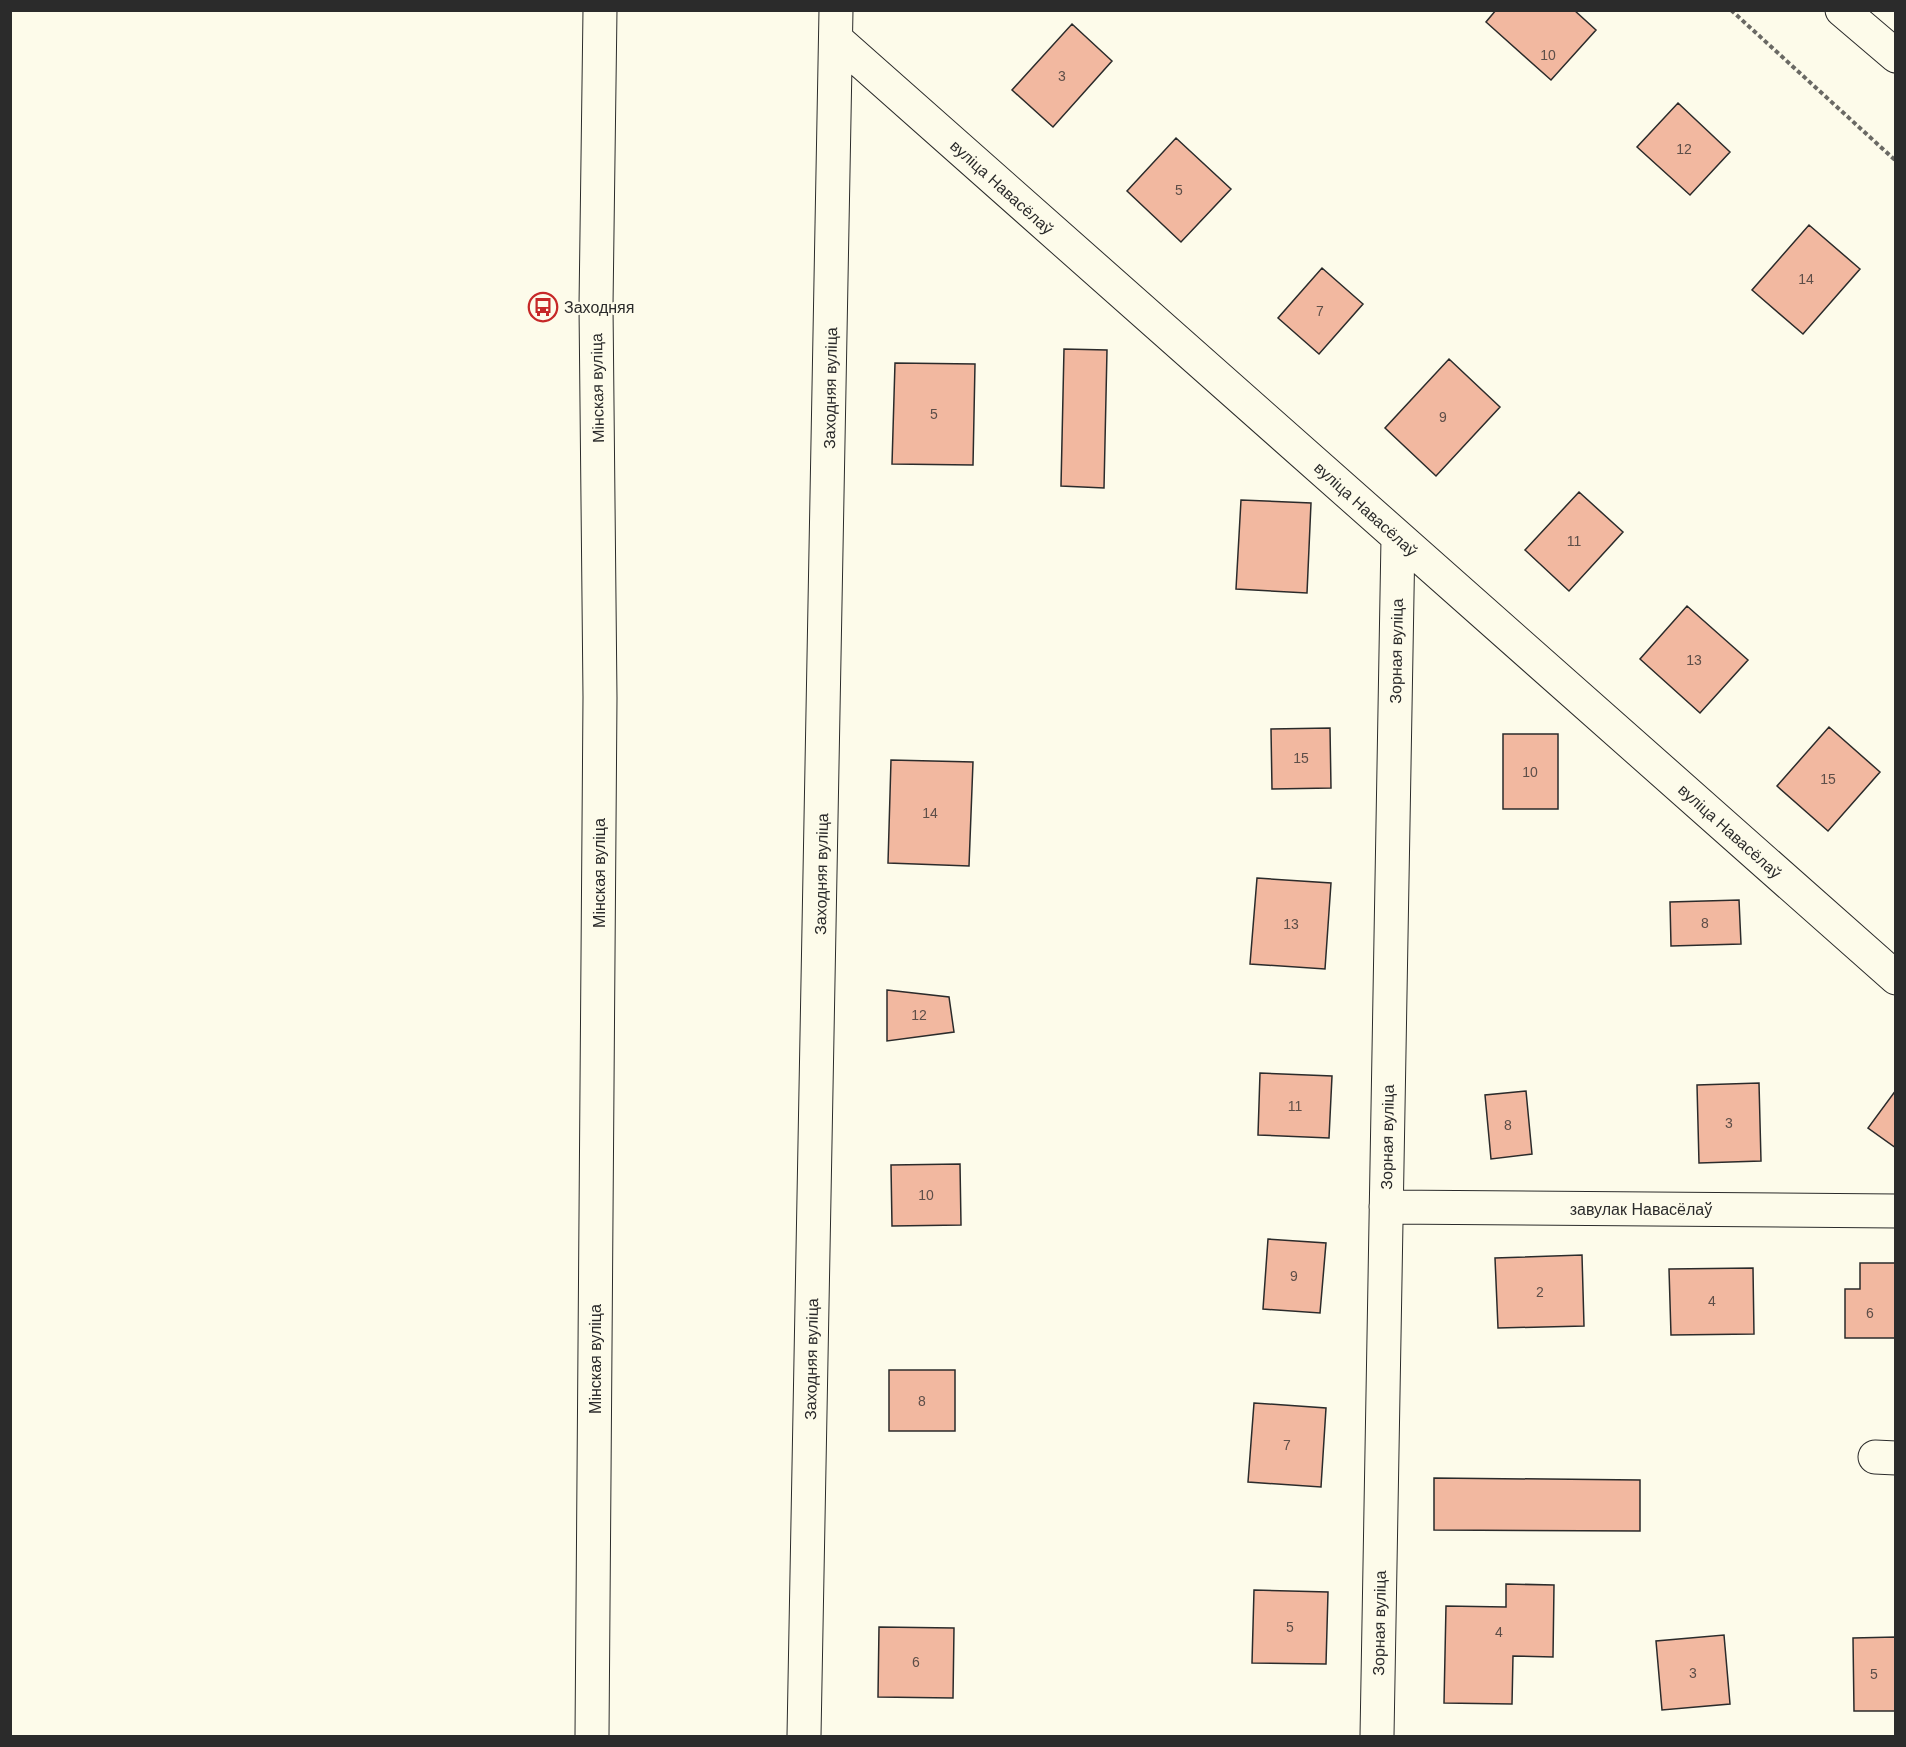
<svg xmlns="http://www.w3.org/2000/svg" width="1906" height="1747" font-family="Helvetica,sans-serif">
<style>
.building{fill:#f2b8a0;stroke:#2b2b2b;stroke-width:1.5}
.lines{fill:none;stroke-linecap:round;stroke-linejoin:round}
.street-casing{stroke:#2b2b2b;stroke-width:35}
.secondary-casing{stroke:#2b2b2b;stroke-width:35}
.primary-casing{stroke:#2b2b2b;stroke-width:35}
.path{stroke:#6a6964;stroke-width:4;stroke-dasharray:4.5 3;stroke-linecap:butt}
.street{stroke:#fdfbea;stroke-width:33}
.secondary{stroke:#fdfbea;stroke-width:33}
.primary{stroke:#fdfbea;stroke-width:33}
.labels{text-anchor:middle;stroke-width:4.5;stroke-linejoin:round;paint-order:stroke}
.number-label{font-size:14px;fill:#5d4e48}
.street-label{font-size:16px;fill:#2b2b2b;stroke:#fdfbea}
.poi-label{font-size:16px;fill:#2b2b2b;stroke:#fdfbea;text-anchor:start}
</style>
<rect width="100%" height="100%" fill="#fdfbea"/>
<!-- building -->
<path class="building" d="M1496 10H1574L1596 30 1551 80 1486 22Z
M1072 24 1112 61 1053 127 1012 90Z
M1678 103 1730 152 1690 195 1637 147Z
M1176 138 1231 189 1181 242 1127 191Z
M1809 225 1860 269 1803 334 1752 290Z
M1322 268 1363 304 1319 354 1278 318Z
M1064 349 1107 350 1104 488 1061 486Z
M1449 359 1500 407 1436 476 1385 428Z
M895 363 975 364 973 465 892 464Z
M1579 492 1623 532 1569 591 1525 550Z
M1241 500 1311 503 1307 593 1236 589Z
M1687 606 1748 660 1700 713 1640 659Z
M1829 727 1880 772 1828 831 1777 786Z
M1330 728 1331 788 1272 789 1271 729Z
M1503 734H1558V809H1503Z
M891 760 973 762 969 866 888 863Z
M1257 878 1331 883 1325 969 1250 964Z
M1739 900 1741 944 1671 946 1670 902Z
M887 990 949 997 954 1032 887 1041Z
M1260 1073 1332 1076 1329 1138 1258 1135Z
M1759 1083 1761 1161 1699 1163 1697 1085Z
M1896 1090V1148L1868 1128Z
M1526 1091 1532 1154 1491 1159 1485 1095Z
M960 1164 961 1225 892 1226 891 1165Z
M1268 1239 1326 1243 1320 1313 1263 1309Z
M1582 1255 1584 1326 1498 1328 1495 1258Z
M1860 1263H1896V1338H1845V1289H1860Z
M1753 1268 1754 1334 1671 1335 1669 1269Z
M889 1370H955V1431H889Z
M1254 1403 1326 1408 1321 1487 1248 1482Z
M1434 1478 1640 1480V1531L1434 1530Z
M1506 1584 1554 1585 1553 1657 1513 1656 1512 1704 1444 1703 1446 1606 1506 1607Z
M1254 1590 1328 1592 1326 1664 1252 1663Z
M879 1627 954 1628 953 1698 878 1697Z
M1724 1635 1730 1704 1662 1710 1656 1641Z
M1896 1637V1711H1854L1853 1638Z"/>
<g class="lines">
<!-- street casing -->
<g class="street-casing">
<path id="street" d="M837 40 1896 978
M1386 1207 1896 1211
M1875 1457 1896 1458
M804 1736 836 10
M1377 1736 1398 538"/>
</g>
<!-- secondary casing -->
<g class="secondary-casing">
<path id="secondary" d="M1842 10 1896 56"/>
</g>
<!-- primary casing -->
<g class="primary-casing">
<path id="primary" d="M592 1736 600 697 596 306 600 10"/>
</g>
<!-- path -->
<path class="path" d="M1731 10 1896 161"/>
<!-- street -->
<use href="#street" class="street"/>
<!-- secondary -->
<use href="#secondary" class="secondary"/>
<!-- primary -->
<use href="#primary" class="primary"/>
</g>
<!-- icons -->
<defs>
<g id="bus-ring" transform="scale(1.5)"><circle r="9.5" fill="#fdfbea" stroke="#c62828" stroke-width="1.5"/><path d="M-5-6H5V4H4V6H2V4H-2V6H-4V4H-5ZM-3.5-4V0h7V-4ZM-3.5 1.2v1.5H-2V1.2ZM2 1.2v1.5H3.5V1.2Z" fill="#c62828"/></g>
</defs>
<g fill-rule="evenodd">
<use href="#bus-ring" x="543" y="307"/>
</g>
<g class="labels">
<!-- number labels -->
<g class="number-label">
<text x="1548" y="60">10</text>
<text x="1062" y="81">3</text>
<text x="1684" y="154">12</text>
<text x="1179" y="195">5</text>
<text x="1806" y="284">14</text>
<text x="1320" y="316">7</text>
<text x="934" y="419">5</text>
<text x="1443" y="422">9</text>
<text x="1574" y="546">11</text>
<text x="1694" y="665">13</text>
<text x="1301" y="763">15</text>
<text x="1530" y="777">10</text>
<text x="1828" y="784">15</text>
<text x="930" y="818">14</text>
<text x="1705" y="928">8</text>
<text x="1291" y="929">13</text>
<text x="919" y="1020">12</text>
<text x="1295" y="1111">11</text>
<text x="1729" y="1128">3</text>
<text x="1508" y="1130">8</text>
<text x="926" y="1200">10</text>
<text x="1294" y="1281">9</text>
<text x="1540" y="1297">2</text>
<text x="1712" y="1306">4</text>
<text x="1870" y="1318">6</text>
<text x="922" y="1406">8</text>
<text x="1287" y="1450">7</text>
<text x="1290" y="1632">5</text>
<text x="1499" y="1637">4</text>
<text x="916" y="1667">6</text>
<text x="1693" y="1678">3</text>
<text x="1874" y="1679">5</text>
</g>
<!-- street labels -->
<g class="street-label">
<text transform="translate(1002 187) rotate(42)" y="6">вуліца Навасёлаў</text>
<text transform="translate(597 388) rotate(-91)" y="6">Мінская вуліца</text>
<text transform="translate(830 388) rotate(-89)" y="6">Заходняя вуліца</text>
<text transform="translate(1366 509) rotate(42)" y="6">вуліца Навасёлаў</text>
<text transform="translate(1396 651) rotate(-89)" y="6">Зорная вуліца</text>
<text transform="translate(1730 831) rotate(42)" y="6">вуліца Навасёлаў</text>
<text transform="translate(599 873) rotate(-90)" y="6">Мінская вуліца</text>
<text transform="translate(821 874) rotate(-89)" y="6">Заходняя вуліца</text>
<text transform="translate(1387 1137) rotate(-89)" y="6">Зорная вуліца</text>
<text x="1641" y="1215">завулак Навасёлаў</text>
<text transform="translate(595 1359) rotate(-90)" y="6">Мінская вуліца</text>
<text transform="translate(811 1359) rotate(-89)" y="6">Заходняя вуліца</text>
<text transform="translate(1379 1623) rotate(-89)" y="6">Зорная вуліца</text>
</g>
<!-- poi labels -->
<g class="poi-label">
<text x="564" y="313">Заходняя</text>
</g>
</g>
<!-- border -->
<rect width="1906" height="1747" fill="none" stroke="#2b2b2b" stroke-width="24"/>
</svg>
